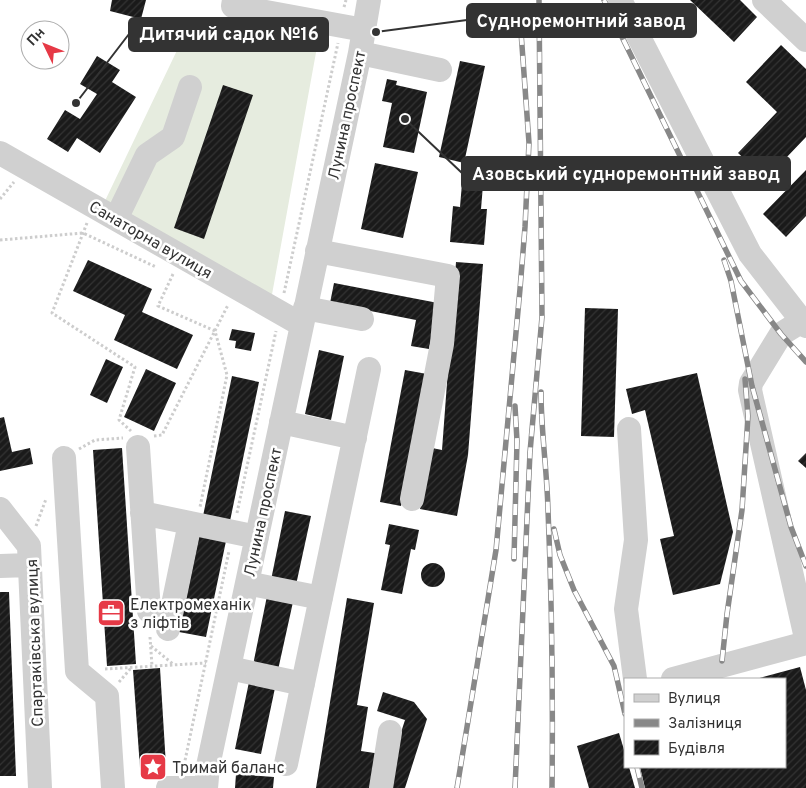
<svg xmlns="http://www.w3.org/2000/svg" width="806" height="788" font-family="Overpass,sans-serif">
<style>
.grass{fill:#e6ecdf}
.building{fill:url(#building-hatch)}
.lines{fill:none;stroke-linecap:round;stroke-linejoin:round}
.path{stroke:#cdcdcd;stroke-width:3;stroke-dasharray:2.5 2.5;stroke-linecap:butt}
.minor{stroke:#d0d0d0;stroke-width:24}
.rail-casing{stroke:#888;stroke-width:5.5}
.rail{stroke:#fff;stroke-width:4;stroke-dasharray:11;stroke-linecap:butt}
.labels{text-anchor:middle;stroke-width:5;stroke-linejoin:round;paint-order:stroke}
.street-label{font-size:16px;fill:#333;stroke:#fff}
.poi-label{font-size:16px;fill:#333;stroke:#fff;text-anchor:start}
.leader{fill:none;stroke:#333;stroke-width:2}
.callout-dot{fill:#333;stroke:#fff;stroke-width:2}
.callout{fill:#333;stroke:#333;stroke-width:2}
.callout-label{font-size:18px;text-anchor:middle;font-weight:bold;fill:#fff}
</style>
<defs>
<pattern id="building-hatch" width="6" height="6" patternUnits="userSpaceOnUse" patternTransform="scale(1.25)"><rect width="6" height="6" fill="#1a1a1a"/><path d="M-1 1l2-2M0 6l6-6M5 7l2-2" fill="none" stroke="#333"/></pattern>
</defs>
<rect width="100%" height="100%" fill="#fff"/>
<!-- grass -->
<path class="grass" d="M244 22 319 36 271 300 103 205 181 42 230 44Z"/>
<!-- building -->
<path class="building" d="M112 0H146L141 19 110 11Z
M690 0H740L757 17 734 42Z
M781 45 806 69V137L766 179 738 153 777 112 746 82Z
M97 56 120 70 112 82 136 97 100 153 77 138 68 152 47 139 65 110 80 119 97 94 80 84Z
M460 61 485 66 464 163 439 157Z
M387 79 397 81 396 85 427 92 414 153 383 147 392 103 382 101Z
M223 85 253 95 204 239 174 228Z
M375 163 418 172 403 238 361 229Z
M806 170V216L786 237 763 214Z
M463 171 484 173 481 209H487L484 245 450 242 453 206 460 207Z
M88 260 152 289 142 312 193 335 177 369 114 340 125 315 73 291Z
M456 262 483 264 468 455 457 516 420 509 432 448 442 450Z
M334 283 438 303 429 349 411 346 416 320 330 303Z
M585 308 618 309 614 437 581 436Z
M232 329 255 333 251 351 235 348 236 341 229 340Z
M319 350 344 356 331 420 305 414Z
M106 359 123 367 107 403 90 395Z
M146 369 176 383 154 431 124 417Z
M405 370 427 374 401 506 380 502Z
M697 373 733 532 720 584 673 595 660 539 674 536 645 410 632 414 626 389Z
M232 376 259 382 230 521 203 516Z
M4 417 12 452 30 448 33 464 0 471V418Z
M122 448 136 664 107 666 93 450Z
M806 453V468L798 461Z
M285 511 311 516 296 585 271 580Z
M389 524 419 530 415 550 411 549 402 594 381 590 390 545 385 544Z
M199 536 226 541 206 637 179 632Z
M421 575a12 12 0 1 1 24 0a12 12 0 1 1-24 0Z
M0 592H9L16 776H0Z
M267 596 293 602 278 670 253 665Z
M347 598 374 603 357 705 368 707 361 751 381 754 376 788H316Z
M800 667 806 690V788H645L640 767H785V679H756Z
M160 668 166 766 140 768 133 670Z
M249 682 275 688 261 754 235 749Z
M383 692 414 702 427 719 405 788H389L386 779 405 720 377 711Z
M619 733 625 753V767H629L635 788H589L577 746Z
M236 774 274 777 273 788H235Z"/>
<g class="lines">
<!-- path -->
<path class="path" d="M344 7 346 0
M0 199 14 182
M87 223 52 313 135 367 119 420 131 431
M0 240 83 233 156 267
M173 274 158 306 215 331 227 375 200 507
M284 293 338 43
M154 436 162 435 228 305
M79 449 95 440 123 438
M237 513 276 331
M36 526 46 499
M150 637 152 666
M151 646 173 664
M105 669 206 663
M119 682 131 668
M183 770 229 551"/>
<!-- minor -->
<path class="minor" d="M234 0 233 6 364 30
M620 0 750 254 806 326
M764 0 806 40
M360 53 440 70
M0 153 302 325
M116 219 147 155 173 137 190 87
M317 251 448 276 442 344 412 499
M305 308 362 319
M802 321 781 334 751 383 750 390 806 638
M281 422 355 438
M629 429 636 540 626 609 635 679
M138 447 149 611
M64 458 77 671 107 696 113 788
M0 509 29 546 40 788
M142 513 257 537
M0 566 30 565
M247 583 321 598
M168 629 190 523
M229 668 303 684
M673 679 806 643
M286 764 369 369
M168 788H206
M206 788 208 766 360 53 369 0
M381 788 390 732"/>
<!-- rail casing -->
<g class="rail-casing">
<path id="rail" d="M604 0 741 281 781 334 806 362
M724 260 731 281 752 386 791 527 806 566
M541 392C541 431 547 470 548 510 552 602 553 695 552 788
M554 529 560 555 574 590 614 666 625 714
M514 559 517 441 515 406
M722 661 727 614 742 510 748 416 745 379
M637 767 642 788
M457 788 496 550 520 289 525 227 529 143 520 18
M515 788 530 452 542 317 539 0"/>
</g>
<!-- rail -->
<use href="#rail" class="rail"/>
</g>
<!-- icons -->
<defs>
<g id="office-square" transform="scale(1.4375)"><rect x="-9" y="-9" width="18" height="18" rx="4" fill="#e63946" stroke="#fff"/><path d="M-6-3h4V-5.5h4V-3h4V5H-6ZM-1-4.5V-3h2v-1.5ZM-6 0V1H6V0Z" fill="#fff"/></g>
<g id="sight-square" transform="scale(1.4375)"><rect x="-9" y="-9" width="18" height="18" rx="4" fill="#e63946" stroke="#fff"/><path d="M0-6L1.8-2.2L6-1.7L2.9 1.2L3.7 5.4L0 3.3L-3.7 5.4L-2.9 1.2L-6-1.7L-1.8-2.2Z" fill="#fff"/></g>
</defs>
<g fill-rule="evenodd">
<use href="#office-square" x="111" y="613"/>
<use href="#sight-square" x="153" y="767"/>
</g>
<g class="labels">
<!-- street labels -->
<g class="street-label">
<text transform="translate(346 115) rotate(-78)" y="6">Лунина проспект</text>
<text transform="translate(151 239) rotate(30)" y="6">Санаторна вулиця</text>
<text transform="translate(262 512) rotate(-78)" y="6">Лунина проспект</text>
<text transform="translate(34 643) rotate(-92)" y="6">Спартаківська вулиця</text>
</g>
<!-- poi labels -->
<g class="poi-label">
<text x="130" y="610">Електромеханік<tspan x="130" dy="18">з ліфтів</tspan></text>
<text x="172" y="773">Тримай баланс</text>
</g>
</g>
<!-- callouts -->
<path class="leader" d="M376 32L467 20M76 103L129 34M405 119L462 173"/>
<g class="callout-dot">
<circle cx="376" cy="32" r="5"/>
<circle cx="76" cy="103" r="5"/>
<circle cx="405" cy="119" r="5"/>
</g>
<g class="callout">
<rect x="467" y="4" width="229" height="33" rx="5"/>
<rect x="129" y="18" width="199" height="33" rx="5"/>
<rect x="462" y="157" width="328" height="33" rx="5"/>
</g>
<g class="callout-label">
<text x="581" y="27">Судноремонтний завод</text>
<text x="229" y="40">Дитячий садок №16</text>
<text x="626" y="180">Азовський судноремонтний завод</text>
</g>
<!-- legend -->
<rect x="624" y="678" width="162" height="90" fill="#ffffff" stroke="#adadad"/>
<rect x="634" y="694" width="25" height="8" fill="#d0d0d0" stroke="#adadad"/>
<text x="668" y="703" font-size="15" fill="#333333">Вулиця</text>
<rect x="634" y="719" width="25" height="8" fill="#888888" stroke="#adadad"/>
<text x="668" y="728" font-size="15" fill="#333333">Залізниця</text>
<rect x="634" y="740" width="25" height="15" fill="url(#building-hatch)" stroke="#adadad"/>
<text x="668" y="753" font-size="15" fill="#333333">Будівля</text>
<!-- north arrow -->
<g transform="translate(45 45) rotate(313)"><circle r="24" fill="#ffffff" stroke="#adadad"/>
<path d="M0-4L9 19L0 12L-9 19Z" fill="#e63946"/>
<text y="-8" font-size="14" font-weight="bold" text-anchor="middle" fill="#333333">Пн</text>
</g>
</svg>
